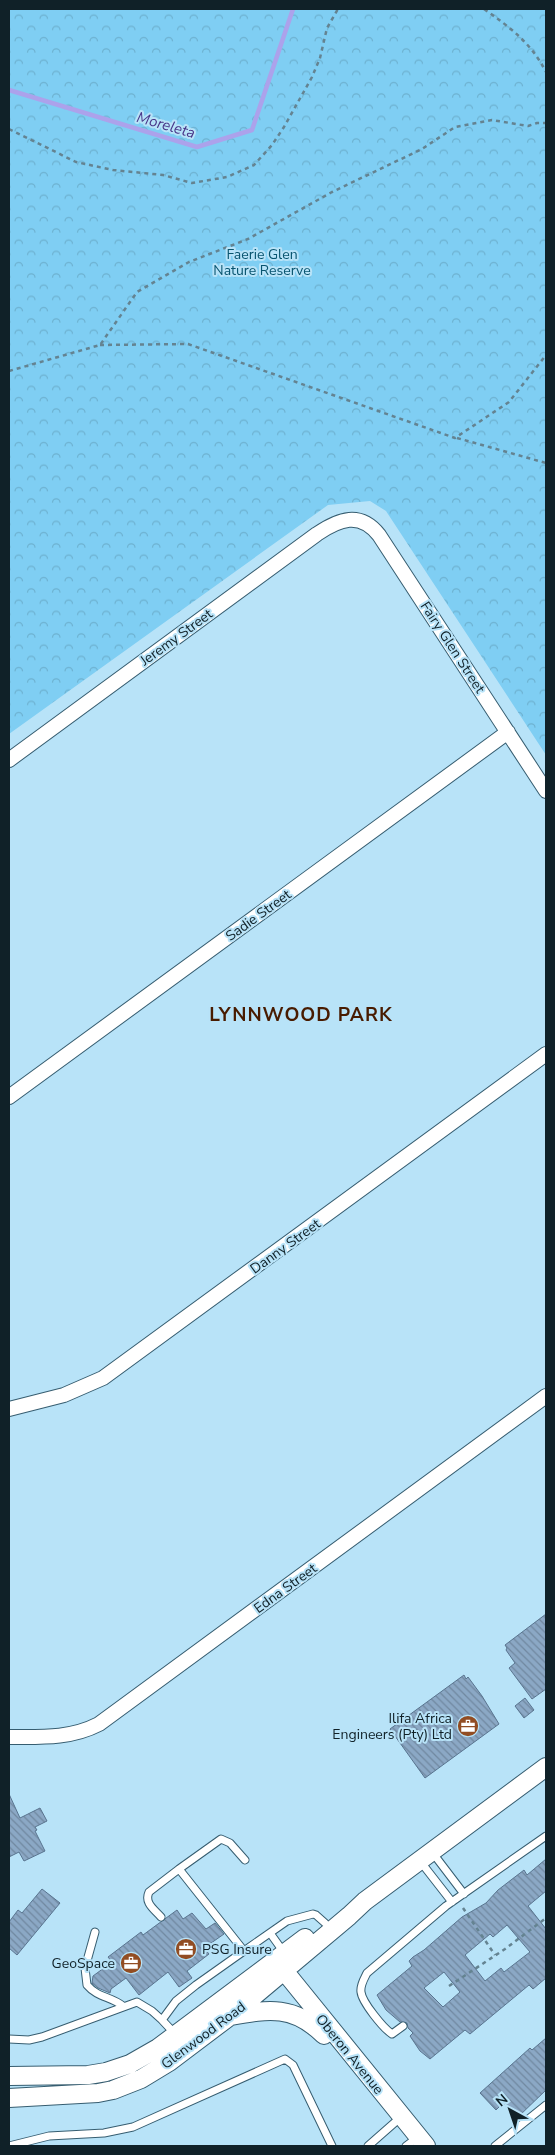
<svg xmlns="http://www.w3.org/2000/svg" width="555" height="2155" font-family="'Nunito Sans',sans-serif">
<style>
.park{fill:url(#park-crowns)}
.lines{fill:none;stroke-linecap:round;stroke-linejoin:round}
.stream{stroke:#aca2eb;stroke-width:4.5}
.building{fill:url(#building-back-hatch);stroke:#59748f;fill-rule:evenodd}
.service-casing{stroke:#365d70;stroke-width:9}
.minor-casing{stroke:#365d70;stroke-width:16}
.tertiary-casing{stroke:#365d70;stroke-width:20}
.path{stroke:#648391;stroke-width:2.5;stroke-dasharray:4 4;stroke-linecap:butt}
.service{stroke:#fff;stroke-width:7}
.minor{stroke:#fff;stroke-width:14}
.tertiary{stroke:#fff;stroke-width:18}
.labels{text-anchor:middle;stroke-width:4;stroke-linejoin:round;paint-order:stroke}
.park-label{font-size:14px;fill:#08546f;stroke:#b8e3f8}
.street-label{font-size:14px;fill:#102128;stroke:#b8e3f8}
.poi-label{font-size:14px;fill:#102128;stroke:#b8e3f8;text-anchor:end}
.water-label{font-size:15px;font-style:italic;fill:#483588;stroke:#b8e3f8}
.district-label{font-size:19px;font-weight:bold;letter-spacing:1px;fill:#481b00;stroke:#b8e3f8}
</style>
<defs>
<pattern id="park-crowns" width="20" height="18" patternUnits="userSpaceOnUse" patternTransform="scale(1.25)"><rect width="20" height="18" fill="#7fcef3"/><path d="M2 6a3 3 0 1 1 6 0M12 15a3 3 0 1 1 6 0" fill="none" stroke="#6db1d0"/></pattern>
<pattern id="building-back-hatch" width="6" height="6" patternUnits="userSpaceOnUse" patternTransform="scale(1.25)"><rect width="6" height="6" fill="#8ba8c5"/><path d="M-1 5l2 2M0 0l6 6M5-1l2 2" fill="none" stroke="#7088a0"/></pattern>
</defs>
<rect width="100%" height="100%" fill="#b8e3f8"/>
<!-- park -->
<path class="park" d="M9 9H546V755L386 511 370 501 328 505 9 734Z"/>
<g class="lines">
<!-- stream -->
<path class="stream" d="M9 90 197 147 252 130 293 9"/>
</g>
<!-- building -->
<path class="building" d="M546 1614V1689L532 1699 509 1668 515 1663 506 1650 507 1648 505 1645Z
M464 1675 466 1679 468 1677 482 1696 499 1724 425 1778 390 1729Z
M525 1698 534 1710 524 1718 515 1706Z
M9 1794 20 1818 40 1808 47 1821 35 1827 37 1830 35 1831 45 1851 24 1861 19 1852 9 1857Z
M546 1859V1891L528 1906 546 1929V1978L533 1989 529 1985 470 2034 465 2030 430 2059 420 2051 410 2036 413 2033 408 2028 407 2023 400 2022 386 2010 377 1995 412 1966 409 1961 413 1957 424 1950 462 1917 486 1903 498 1890 524 1870 527 1875ZM507 1925 530 1952 504 1972 501 1968 485 1981 465 1955 490 1934 493 1937ZM444 1972 460 1992 443 2007 424 1988Z
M42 1889 60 1903 17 1955 9 1948V1922L18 1910 22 1913Z
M177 1910 183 1919 192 1913 206 1929 215 1923 224 1934 204 1948 209 1954 187 1971 192 1978 179 1987 168 1972 139 1995 126 1978 111 1989 110 1993 98 1988 92 1983 93 1976 112 1962 108 1957 141 1932 143 1935Z
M546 2038V2090L517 2118 503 2103 496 2110 480 2093 530 2048 532 2050Z"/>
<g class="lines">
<!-- service casing -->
<g class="service-casing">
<path id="service" d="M432 1852 464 1894
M420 1861 452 1902
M179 1869 221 1839 230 1843 245 1860
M161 1917C154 1909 144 1903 149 1892L179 1869 244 1951
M95 1932 85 1968 87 1985C98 1998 110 1996 123 2006
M270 1933 285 1954
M403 2026 392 2034C383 2028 362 2002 361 1992 360 1985 364 1979 367 1973L446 1906 546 1836
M176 2035 162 2020 176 2001 196 1985 244 1951 287 1921 313 1914 316 1915 325 1923
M9 2039 29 2040 42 2037 137 2002 152 2011 162 2020
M9 2146 49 2136 104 2133 133 2127 285 2059 293 2065 332 2146
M368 2146 401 2117
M406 2146 418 2137
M495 2146 546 2105"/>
</g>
<!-- minor casing -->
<g class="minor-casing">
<path id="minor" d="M9 760 317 534C339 519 360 511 379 535L546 791
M9 1097 508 732
M9 1409 64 1395 103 1378 546 1054
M9 1737C40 1737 70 1739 99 1724L546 1396"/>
</g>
<!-- tertiary casing -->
<g class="tertiary-casing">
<path id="tertiary" d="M277 1962 426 2146
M231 2016C269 2009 294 2005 324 2035
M9 2076 88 2075 106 2072 130 2064 158 2048 305 1938
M9 2098 98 2093 113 2090 141 2079 169 2062 230 2016 349 1916 365 1901 546 1767"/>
</g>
<!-- path -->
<path class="path" d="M484 9C511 28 531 43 546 72
M9 129 76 162 113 170 163 175 192 183 227 177 254 165 272 145 284 127 312 77 320 58 327 28 338 9
M100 345 188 344 455 438 509 402 546 355
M9 371 100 345 137 292 189 262 248 239 332 192 422 149 455 127 492 120 528 126 537 123H546
M457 438 546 463
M463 1908 495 1955
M449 1986 505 1949 546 1918"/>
<!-- service -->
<use href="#service" class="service"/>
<!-- minor -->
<use href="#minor" class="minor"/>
<!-- tertiary -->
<use href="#tertiary" class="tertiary"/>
</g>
<!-- icons -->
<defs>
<g id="office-disc" transform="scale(1.125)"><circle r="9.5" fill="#924d23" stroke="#b8e3f8"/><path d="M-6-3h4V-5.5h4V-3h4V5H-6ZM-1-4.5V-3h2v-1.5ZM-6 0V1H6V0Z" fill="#fff"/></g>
</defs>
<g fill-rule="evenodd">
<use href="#office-disc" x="468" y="1726"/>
<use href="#office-disc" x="186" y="1949"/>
<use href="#office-disc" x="131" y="1963"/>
</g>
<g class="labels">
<!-- park labels -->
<g class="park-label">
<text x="262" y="259">Faerie Glen<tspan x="262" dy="16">Nature Reserve</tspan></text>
</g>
<!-- street labels -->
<g class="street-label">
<text transform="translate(176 637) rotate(-36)" y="5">Jeremy Street</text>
<text transform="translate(453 647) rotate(57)" y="5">Fairy Glen Street</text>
<text transform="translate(258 915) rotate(-36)" y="5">Sadie Street</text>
<text transform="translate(285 1246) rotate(-36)" y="5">Danny Street</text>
<text transform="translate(285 1588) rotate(-36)" y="5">Edna Street</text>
<text transform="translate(203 2035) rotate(-37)" y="5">Glenwood Road</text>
<text transform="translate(350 2054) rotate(51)" y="5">Oberon Avenue</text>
</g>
<!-- poi labels -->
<g class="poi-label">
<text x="452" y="1723">Ilifa Africa<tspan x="452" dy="16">Engineers (Pty) Ltd</tspan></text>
<text x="202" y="1954" text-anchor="start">PSG Insure</text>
<text x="115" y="1968">GeoSpace</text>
</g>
<!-- water labels -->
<g class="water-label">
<text transform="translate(166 125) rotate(16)" y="5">Moreleta</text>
</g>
<!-- district labels -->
<g class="district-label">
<text x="301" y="1021">LYNNWOOD PARK</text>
</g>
</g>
<!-- border -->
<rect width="555" height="2155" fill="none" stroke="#102128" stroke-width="20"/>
<!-- north arrow -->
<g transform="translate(510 2110) rotate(320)" stroke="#b8e3f8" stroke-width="4" paint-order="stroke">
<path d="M0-4L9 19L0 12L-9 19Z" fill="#102128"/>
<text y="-8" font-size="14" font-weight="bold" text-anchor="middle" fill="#102128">N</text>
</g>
</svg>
